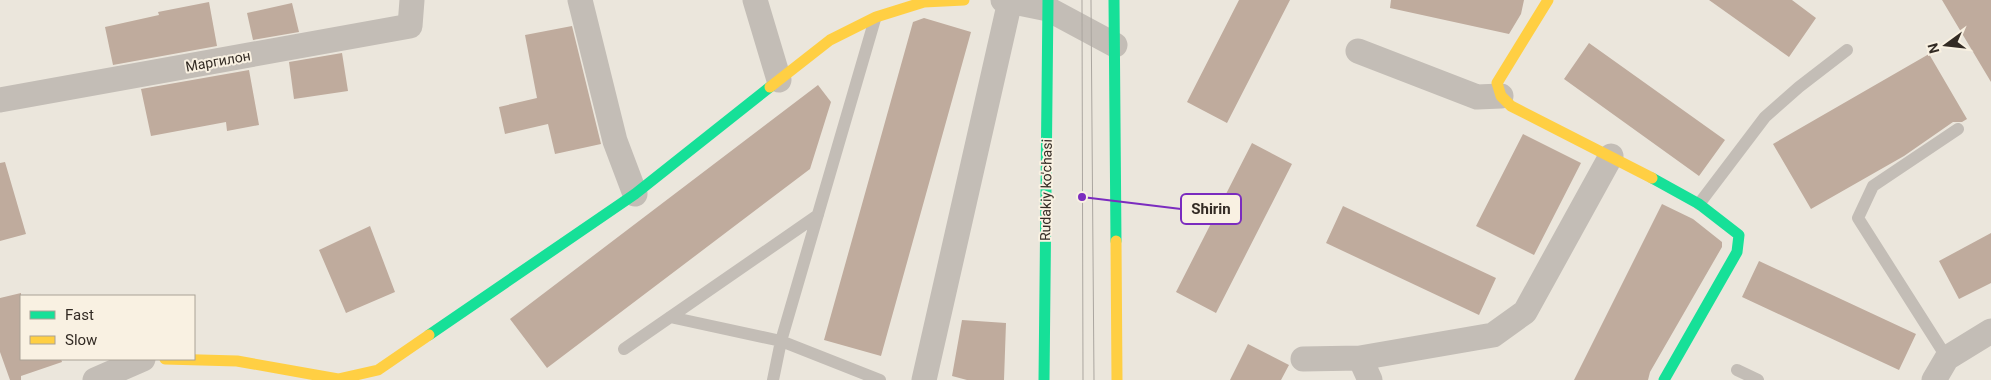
<svg xmlns="http://www.w3.org/2000/svg" width="1991" height="380" font-family="Roboto,sans-serif">
<style>
.building{fill:#bfab9d}
.lines{fill:none;stroke-linecap:round;stroke-linejoin:round}
.lane{stroke:#c3bdb6;stroke-width:12}
.street{stroke:#c3bdb6;stroke-width:25}
.fast{stroke:#16e098;stroke-width:11}
.slow{stroke:#ffcf43;stroke-width:11}
.tram{stroke:#aba6a0;stroke-width:1}
.labels{text-anchor:middle;stroke-width:4;stroke-linejoin:round;paint-order:stroke}
.street-label{font-size:14px;fill:#332b24;stroke:#f9f1e2}
.leader{fill:none;stroke:#7b2cbf;stroke-width:2}
.callout-dot{fill:#7b2cbf;stroke:#f9f1e2;stroke-width:2}
.callout{fill:#f9f1e2;stroke:#7b2cbf;stroke-width:2}
.callout-label{font-size:15px;text-anchor:middle;font-weight:bold;fill:#332b24}
</style>
<rect width="100%" height="100%" fill="#ebe6dc"/>
<!-- building -->
<path class="building" d="M1239 0H1290L1227 123 1187 102Z
M1391 0H1524L1521 14 1509 34 1390 8Z
M1709 0H1792L1816 18 1789 57Z
M1942 0H1991V82Z
M209 2 217 46 113 65 105 27 159 15 158 12Z
M292 3 299 32 253 40 247 13Z
M924 18 971 32 881 356 824 340 913 22Z
M572 26 601 144 555 154 548 124 505 134 499 107 537 98 525 35Z
M1589 43 1725 140 1699 176 1564 79Z
M342 53 348 91 294 99 289 62Z
M1929 54 1967 119 1962 122H1953L1904 156 1811 209 1773 144Z
M249 70 259 125 227 131 226 122 151 136 141 89Z
M818 85 831 102 810 169 547 368 510 319Z
M1523 134 1581 163 1534 255 1476 226Z
M1252 143 1292 164 1216 313 1176 292Z
M5 162 26 234 0 241V163Z
M1662 204 1693 219 1722 242V247L1650 372 1648 380H1574Z
M1343 206 1496 278 1479 315 1326 243Z
M370 226 395 292 346 313 319 250Z
M1991 233V283L1959 299 1939 261Z
M1759 261 1916 334 1899 370 1742 297Z
M21 293V359H61L62 362 21 376V380H10L0 352V298Z
M962 320 1006 323 1004 380H967L952 376Z
M1248 344 1289 365 1281 380H1230Z"/>
<g class="lines">
<!-- lane -->
<path class="lane" d="M1699 204 1765 117 1799 87 1847 50
M670 317 781 341 880 380
M624 349 818 215
M1947 358 1858 218 1873 186 1958 129
M1737 370 1758 380
M773 380 781 341 875 19"/>
<!-- street -->
<path class="street" d="M580 0 615 141 635 194
M755 0 779 80
M1003 0 1048 9 1115 45
M1358 51 1477 97 1501 96
M0 100 410 26 412 0
M1360 358 1370 380
M1303 359 1360 358 1493 335 1525 312 1611 156
M95 380 143 359
M924 380 1010 1
M1934 380 1947 358 1991 331"/>
<!-- fast -->
<path class="fast" d="M1114 0 1116 241
M1652 178 1699 204 1739 235 1737 252 1664 380
M429 335 635 194 770 87
M1044 380 1048 0"/>
<!-- slow -->
<path class="slow" d="M1548 0 1497 83 1501 96 1511 106 1652 178
M770 87 830 40 876 17 924 2 964 0
M1116 241 1117 380
M165 359 237 361 338 379 378 370 429 335"/>
<!-- tram -->
<path class="tram" d="M1082 0 1083 380
M1091 0 1094 380"/>
</g>
<g class="labels">
<!-- street labels -->
<g class="street-label">
<text transform="translate(218 61) rotate(-10)" y="5">Маргилон</text>
<text transform="translate(1046 190) rotate(-89)" y="5">Rudakiy ko'chasi</text>
</g>
</g>
<!-- callouts -->
<path class="leader" d="M1082 197L1181 209"/>
<circle class="callout-dot" cx="1082" cy="197" r="5"/>
<rect class="callout" x="1181" y="194" width="60" height="30" rx="5"/>
<g class="callout-label">
<text x="1211" y="214">Shirin</text>
</g>
<!-- legend -->
<rect x="20" y="295" width="175" height="65" fill="#f9f1e2" stroke="#aaa296"/>
<rect x="30" y="311" width="25" height="8" fill="#16e098" stroke="#aaa296"/>
<text x="65" y="320" font-size="15" fill="#332b24">Fast</text>
<rect x="30" y="336" width="25" height="8" fill="#ffcf43" stroke="#aaa296"/>
<text x="65" y="345" font-size="15" fill="#332b24">Slow</text>
<!-- north arrow -->
<g transform="translate(1946 45) rotate(255)" stroke="#f9f1e2" stroke-width="4" paint-order="stroke">
<path d="M0-4L9 19L0 12L-9 19Z" fill="#332b24"/>
<text y="-8" font-size="14" font-weight="bold" text-anchor="middle" fill="#332b24">N</text>
</g>
</svg>
